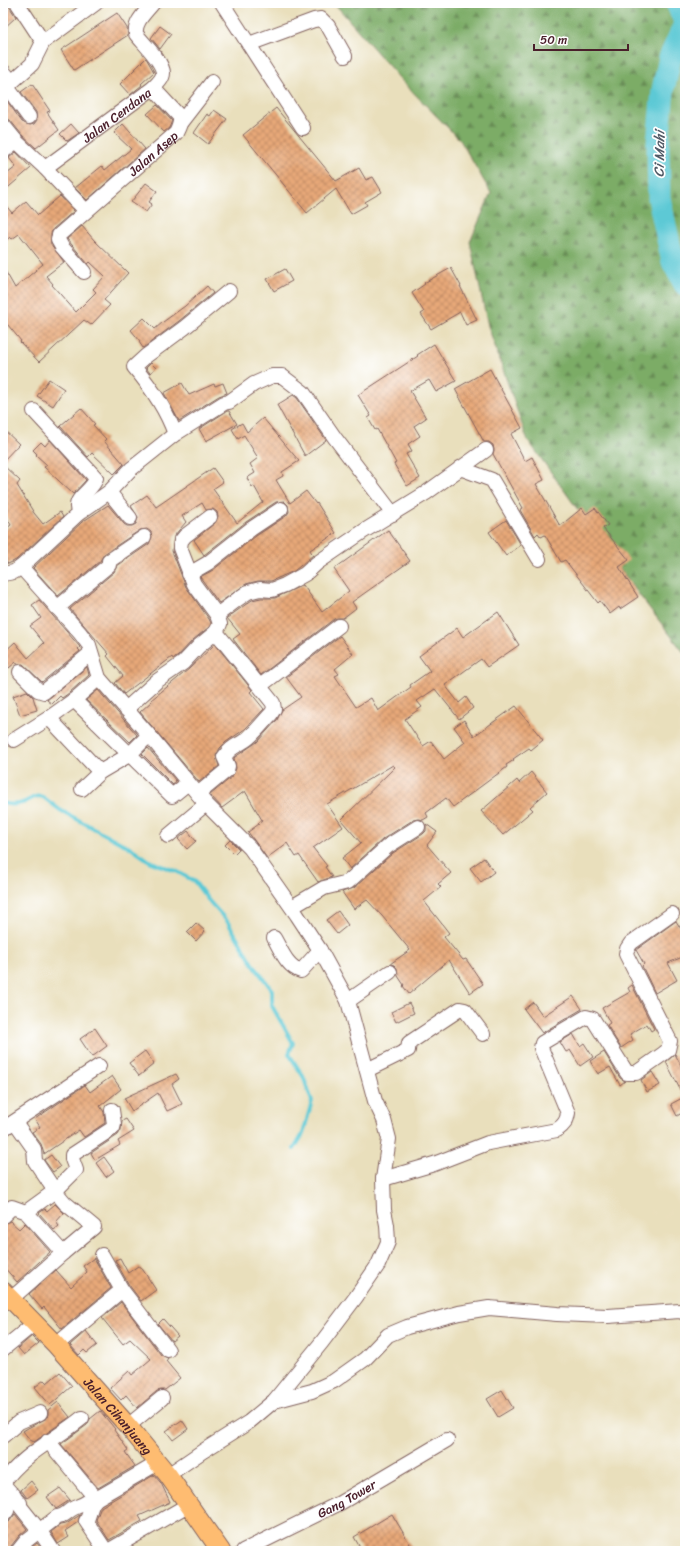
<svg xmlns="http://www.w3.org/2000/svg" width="688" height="1554" font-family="Sriracha,sans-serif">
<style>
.forest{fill:url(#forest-firs);stroke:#626648}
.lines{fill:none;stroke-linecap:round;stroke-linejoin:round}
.stream{stroke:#5dc9d5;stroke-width:4}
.river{stroke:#5dc9d5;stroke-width:23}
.building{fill:url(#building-cross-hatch)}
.minor-casing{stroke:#82625e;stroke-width:16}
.major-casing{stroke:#82625e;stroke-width:20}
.minor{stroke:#fff;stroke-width:14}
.major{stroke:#febc71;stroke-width:18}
.labels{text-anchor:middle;stroke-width:3.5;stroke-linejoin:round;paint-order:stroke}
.street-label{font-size:13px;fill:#4a1f2b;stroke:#fff}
.water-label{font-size:14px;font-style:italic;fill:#515a66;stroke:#fff}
</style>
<defs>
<pattern id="forest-firs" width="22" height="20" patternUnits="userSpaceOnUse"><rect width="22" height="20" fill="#7bac66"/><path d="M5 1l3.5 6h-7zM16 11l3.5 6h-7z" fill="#678b54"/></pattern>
<pattern id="building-cross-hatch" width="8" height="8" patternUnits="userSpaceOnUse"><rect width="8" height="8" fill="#e7a878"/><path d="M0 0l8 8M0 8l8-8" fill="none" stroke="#bd8863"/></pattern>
</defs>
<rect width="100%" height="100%" fill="#fff"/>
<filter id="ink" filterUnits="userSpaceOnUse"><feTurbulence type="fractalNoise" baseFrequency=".025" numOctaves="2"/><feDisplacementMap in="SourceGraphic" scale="8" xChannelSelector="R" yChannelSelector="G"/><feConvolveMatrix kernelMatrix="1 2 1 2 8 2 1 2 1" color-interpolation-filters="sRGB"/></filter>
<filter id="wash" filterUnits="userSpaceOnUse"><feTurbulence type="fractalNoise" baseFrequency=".012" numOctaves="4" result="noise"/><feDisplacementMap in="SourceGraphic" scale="16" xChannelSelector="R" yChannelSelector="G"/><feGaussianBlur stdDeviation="0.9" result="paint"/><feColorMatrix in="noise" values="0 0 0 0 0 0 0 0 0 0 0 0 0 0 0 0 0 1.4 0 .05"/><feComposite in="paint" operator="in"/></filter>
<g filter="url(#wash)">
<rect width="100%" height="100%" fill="#e9dfbc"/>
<!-- forest -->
<path class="forest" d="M334 3H685V654L640 596 527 439 488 326 470 242 491 193 460 140 401 80Z"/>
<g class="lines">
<!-- stream -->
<path class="stream" d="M3 803C8 805 17 805 22 803 30 801 35 794 43 797L60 810 121 843 128 846 151 862 176 871 194 881 209 901 227 921 255 967 270 987 272 990V1006L293 1043 289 1054 303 1076 312 1101 303 1134 294 1149"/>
<!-- river -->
<path class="river" d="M677 3 685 21
M685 24 670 58 663 90 658 144 659 198 673 262 685 284"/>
</g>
<g id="blocks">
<!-- building -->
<path class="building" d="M3 3H7L16 17 3 29Z
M117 13 127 28 128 35 74 70 61 50Z
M160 26 171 34 160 49 151 38Z
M146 58 154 72 141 84 142 85 130 95 120 84Z
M32 84 50 111 47 112 59 130 36 148 22 135 10 120 3 117V104L7 101 22 122 30 125 34 124 37 120 36 112 21 92Z
M157 105 172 121 169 128 164 132 147 114Z
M276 108 336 181 359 168 366 180 373 177 382 192 365 202 367 205 351 214 336 189 307 213 243 135Z
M214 110 227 119 208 144 194 133 207 114 210 116Z
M71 124 79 133 67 141 60 134Z
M123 124 145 149 87 200 75 188 102 166 105 170 131 149 114 133Z
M16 152 31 168 3 192V177L16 167 9 158Z
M146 183 157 191 149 202 152 204 146 212 131 202Z
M60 196 74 211 53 229 51 233V244L64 262 46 276 53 284 52 285 76 312 96 292 93 289 105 276 90 262 88 264 67 239 82 226 94 240 128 273 104 300 110 305 91 325 84 320 39 362 20 342 21 341 3 319V267L15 288 43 264 19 234 12 239 10 237 3 243V202L12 213 26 201 38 215Z
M451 268 461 286H460L477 320 466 325 460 312 431 329 421 314 424 312 412 293 425 284 424 283Z
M285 269 292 281 274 291 267 279Z
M207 286 213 293 179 321 143 348 139 342 140 341 131 330 144 318 155 329 163 322 185 306Z
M434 344 456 381 436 392 429 380 410 391 426 418 414 426 420 436 408 444 412 451 406 454 420 478 407 486 394 464 396 463 377 429 375 430 368 418 371 416 358 395 418 356 417 355Z
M151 363 156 368 150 373 146 368Z
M490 369 522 428 511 434 525 461 532 457 544 480 536 484 560 526 582 508 586 514 595 508 608 525 603 528 629 560 619 567 638 597 620 609 619 607 610 614 600 601 598 603 565 560 561 562 545 535 541 537 538 533 535 536 520 510 523 508 493 454 494 450 493 445 489 442H484L455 389Z
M49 379 64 389 53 406 37 396Z
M182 383 189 395 214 384 215 386 223 383 227 393 219 396 179 421 164 393Z
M293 395 297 398 326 440 305 456 277 405Z
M81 408 95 424 93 425 106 439 104 441 124 464 114 474 92 453 88 457 60 426Z
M227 411H229L237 424 206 441 199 429Z
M263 418 299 461 282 472 283 476 276 480 290 503 306 491 316 504 317 503 336 533 310 550 313 555 294 571 271 581H258L246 584 219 603 200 577 213 570 256 536 286 516 289 512 288 505 284 501 276 502 246 522 204 555 194 540 215 523 218 516 217 512 213 509 206 510 202 503 182 516 186 522 174 536 172 551 186 587 209 619 211 623 209 627 193 640 177 657 173 659 172 657 124 694 115 683 123 676 107 656 109 654 70 609 114 572 117 566 149 544 152 537 151 532 147 529 140 530 104 554 100 561 58 596 33 568 82 522 108 505 124 524 127 526H132L136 524 138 517 131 506 147 495 156 507 213 468 223 482 213 489 237 523 263 502 254 486 252 487 247 478 255 473 250 464 258 458 244 435 238 439 232 429 242 423 247 432Z
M3 429 19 444 3 461Z
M50 440 86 480 73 494 44 467 47 465 36 455 37 454 33 450 41 442 45 446Z
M3 465 20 481 17 485 34 513 43 524 60 512 63 517 16 560 8 564 3 558V531L11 525 3 511Z
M506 520 521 545 506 556 489 532Z
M388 530 410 561 352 602 356 608 343 618H338L334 619 261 675 233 639 240 634 227 618 252 600 261 598H275L303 585 322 612 349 591 334 569Z
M39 600 80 647 78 649 80 651 42 682 23 664H17L16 662 9 668 3 660V653L15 642 28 658 44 643 30 626 41 618 32 605Z
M498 612 519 645 487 667 481 659 445 685 459 703 466 697 473 708 459 719 435 689 417 701 422 707 405 719 423 746 431 741 444 759 465 742 454 727 464 720 474 736 516 706 543 740 531 750 529 748 513 759 514 760 506 765 507 767 453 807 446 798 426 813 428 817 423 820 418 819 413 820 383 839 350 869 342 858 361 843 341 820 395 767 393 765 327 804 343 827 313 848 327 866 325 867 332 877 318 882 299 855 296 857 287 843 267 858 248 832 259 824 258 823 262 820 245 791 222 808 210 795 233 776 236 768 234 758 235 757 257 742 277 720 282 710 301 697 286 677 340 636 353 654 335 669 339 674 335 676 356 707 371 698 378 711 411 687 410 685 430 671 419 656 457 628 463 637Z
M215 644 252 690 250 692 264 709 245 729 226 742 220 748 216 756 219 766 199 782 140 712 152 701 151 700 189 669Z
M87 667 89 675 69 693 62 698 60 696 52 704 47 700Z
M98 690 137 735 130 742 86 700Z
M27 691 33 697 37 710 20 715 13 696Z
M148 748 176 781 173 785 142 754Z
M531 772 547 792 530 807 533 810 503 835 481 811 517 780 519 783Z
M426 824 437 832 427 845 451 873 438 884 441 887 424 901 449 933 444 937 463 960 466 959 483 984 470 993 449 960 409 994 403 986 404 985 398 976 397 968 394 965 390 964 410 950 382 916 367 900 354 909 342 892 354 888 393 853 423 834 426 831Z
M188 831 196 841 187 849 178 839Z
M230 840 239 849 234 854 225 845Z
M484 858 494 872 481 882 470 868Z
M338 911 348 925 337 934 326 920Z
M676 921 681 929 685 927V946L681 947 685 956 668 963 677 980 655 993 642 966 644 964 636 950Z
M196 923 205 931 196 941 187 932Z
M632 985 654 1029 651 1031 647 1024 630 1034 633 1040 621 1048 607 1025 610 1023 602 1008 630 992 628 988Z
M573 996 582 1009 542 1033 524 1009 533 1002 543 1016Z
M409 1003 414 1013 396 1022 391 1012Z
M95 1028 107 1046 92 1057 80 1039Z
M573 1034 580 1046 584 1043 593 1057 580 1066 570 1050 566 1052 560 1042Z
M145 1051 154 1064 139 1076 129 1063Z
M604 1052 620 1078 625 1081 620 1085 610 1067 598 1074 590 1061Z
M675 1054 685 1073V1111L677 1116 671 1104 684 1097 666 1062Z
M652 1072 660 1085 647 1092 641 1080Z
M176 1074 179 1079 172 1084 182 1104 167 1111 158 1093 132 1111 124 1098Z
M112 1076 121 1089 100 1106 104 1112 105 1123 84 1137 79 1130 44 1154 41 1144 32 1132 40 1127 35 1119 85 1085 90 1092Z
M126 1119 134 1131 118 1141 120 1145 95 1160 91 1153 118 1135 121 1130 122 1121Z
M51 1155 60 1167 53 1172 44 1160Z
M104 1157 114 1171 106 1177 96 1163Z
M55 1204 64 1213 56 1222 59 1226 54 1230 39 1213 45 1209 47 1211Z
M10 1221 19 1229 25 1223 50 1252 17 1282 3 1266V1224Z
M94 1258 111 1288 62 1329 44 1307 42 1309 29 1294 56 1270 71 1287 87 1272 83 1266Z
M120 1258 128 1273 138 1266 141 1267 156 1290 141 1301 129 1285 115 1260Z
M121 1302 161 1355 168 1358 166 1361 180 1378 165 1390H161L157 1391 137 1408 126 1395 121 1400 110 1388 129 1371 132 1375 151 1359 130 1339 123 1344 102 1318Z
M163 1319 178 1336 172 1341 158 1324Z
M86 1331 97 1345 87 1353 84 1350 79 1355 70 1345Z
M32 1336 39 1343 24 1355 18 1348Z
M60 1372 72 1386 50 1405 35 1387 44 1380 47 1383Z
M502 1390 513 1408 498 1417 487 1399Z
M58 1402 70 1417 34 1442 30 1440 23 1431 28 1428 47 1418 48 1414V1410Z
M100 1411 115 1429 114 1430 128 1450 125 1452 135 1466 98 1488 61 1444 87 1425 90 1419Z
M182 1420 188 1429 173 1440 166 1431Z
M154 1475 161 1483 170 1502 139 1516 142 1521 109 1540 96 1520 101 1507Z
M31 1481 38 1490 27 1498 21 1490Z
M60 1488 70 1500 56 1509 47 1497Z
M15 1514 27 1529 19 1536 11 1546 10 1551H3V1524L9 1522Z
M392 1514 414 1551H362L354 1537Z
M80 1515 78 1522 65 1531 69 1537 58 1544 51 1532 60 1525 66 1524Z
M37 1543 43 1551H29L32 1547Z"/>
</g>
</g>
<g filter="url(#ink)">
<use href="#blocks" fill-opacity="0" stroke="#82625e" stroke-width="1"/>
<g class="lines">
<!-- minor casing -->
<g class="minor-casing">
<g id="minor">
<path d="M222 3 303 128"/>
<path d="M18 4 43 42"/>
<path d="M249 44 314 20 321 19 328 26 345 56"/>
<path d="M3 71 12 82"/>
<path d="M7 87 29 117"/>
<path d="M3 90 32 64 43 42 96 3"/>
<path d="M181 122 212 82"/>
<path d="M3 125 16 141 45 168 86 211"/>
<path d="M3 152 16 141"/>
<path id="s1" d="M45 168 153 88C157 84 163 79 163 73 163 62 143 43 136 34 134 22 146 12 153 3"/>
<path id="s2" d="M84 272 62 247 58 240 59 235 176 133C179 127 181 123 180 117L153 88"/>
<path d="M34 411 96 478C93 492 70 498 79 513"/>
<path d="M175 434C166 409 151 387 134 367L146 356 184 328 229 291"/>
<path d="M460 468 492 480 539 559"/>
<path d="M109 492 130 518"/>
<path d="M21 567 79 513 109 492 131 469 175 434 224 403 229 402 254 384 272 376H282L303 392 335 438 393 514"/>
<path d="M3 574 14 572 21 567 80 633 89 645 99 678 149 735 206 804 250 848 297 915 320 950 348 1001 375 1101 384 1120 389 1139 383 1179 384 1210 387 1225 388 1242 378 1265 356 1297 322 1342 274 1401 249 1422 203 1451 168 1475"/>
<path d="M189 574 208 563 251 529 281 509"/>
<path d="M57 608 109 565V561L144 537"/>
<path d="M217 615 238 599 248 592 260 589 272 590 285 585 305 574 317 563 364 531 426 493 486 450"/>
<path d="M20 672 38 690 44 692 91 653"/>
<path d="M260 686 339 626"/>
<path d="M74 700 172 796 188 783"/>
<path d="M126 709 157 681 183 663 199 646 216 632"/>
<path d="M49 718 100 772"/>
<path d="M14 740 49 718 74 700 99 678"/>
<path d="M82 789 100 772 129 755 149 735"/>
<path d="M198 794 227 770 228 766 224 757C231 747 235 747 244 741 254 735 262 723 271 714L274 709 273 703 216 632 220 624 217 615 194 584 180 548 181 541 185 536 210 517"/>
<path d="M168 836 206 804"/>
<path d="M292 907 324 888 348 882 388 846 418 827"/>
<path d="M274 938C281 950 287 967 301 971L320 950"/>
<path d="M348 1001 390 972"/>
<path d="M367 1070 408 1050 409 1043 460 1009 465 1010 483 1034"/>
<path d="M3 1129 99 1066"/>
<path d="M383 1179 434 1164 488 1143 557 1130C564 1125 567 1121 568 1113L541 1048 542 1043 586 1017 593 1019 627 1073H636L663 1054 668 1050 670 1041 626 954 627 949 631 943 672 914"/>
<path d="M26 1212 63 1253"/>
<path d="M3 1216 12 1207 26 1212 55 1191 76 1170 72 1159V1155L113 1128 114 1124 112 1110"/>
<path d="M102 1255 122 1290"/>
<path d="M11 1299 63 1253 94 1227 65 1203 55 1191 35 1161 34 1149 15 1122"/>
<path d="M56 1345 122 1290 168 1350"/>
<path d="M3 1349 35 1323"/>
<path d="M274 1401 312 1391 334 1381 365 1359 388 1335 407 1327 459 1313 489 1308 557 1314 608 1316 680 1311 685 1313"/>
<path d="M128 1426 162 1398"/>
<path d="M3 1436 19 1422 40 1413"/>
<path d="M48 1441 96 1499"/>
<path d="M3 1483C23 1454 55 1440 82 1418"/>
<path d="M3 1484 20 1503 19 1505 39 1530 53 1551"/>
<path d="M3 1516 7 1511 5 1502 14 1495"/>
<path d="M18 1551 26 1541 57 1517C65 1517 67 1511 74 1508 80 1506 86 1503 92 1499L94 1501"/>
<path d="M106 1551 86 1521C91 1514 89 1506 96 1499L158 1463"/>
<path d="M108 1551 188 1505"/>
<path id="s3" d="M243 1551 340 1503 447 1440"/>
</g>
</g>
<!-- major casing -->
<g class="major-casing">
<g id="major">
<path id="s4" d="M3 1291 56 1345 128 1426 168 1475 221 1551"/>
</g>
</g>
<!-- minor -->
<use href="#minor" class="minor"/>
<!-- major -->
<use href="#major" class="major"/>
</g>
</g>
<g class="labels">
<!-- street labels -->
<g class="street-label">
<text dy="5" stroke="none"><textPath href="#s1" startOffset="89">Jalan Cendana</textPath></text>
<text dy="5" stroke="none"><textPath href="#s2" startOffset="171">Jalan Asep</textPath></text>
<text dy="5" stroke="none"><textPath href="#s4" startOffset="170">Jalan Cihanjuang</textPath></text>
<text dy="5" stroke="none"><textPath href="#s3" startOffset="116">Gang Tower</textPath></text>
</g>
<!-- water labels -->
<g class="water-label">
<text transform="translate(659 154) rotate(-89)" y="5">Ci Mahi</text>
</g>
</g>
<!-- margin -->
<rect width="688" height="1554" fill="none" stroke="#fff" stroke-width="16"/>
<!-- scale -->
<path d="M534 44v6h94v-6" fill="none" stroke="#4a1f2b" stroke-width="2"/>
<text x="540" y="44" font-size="12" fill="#4a1f2b" stroke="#ffffff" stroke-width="3" paint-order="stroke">50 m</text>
</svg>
